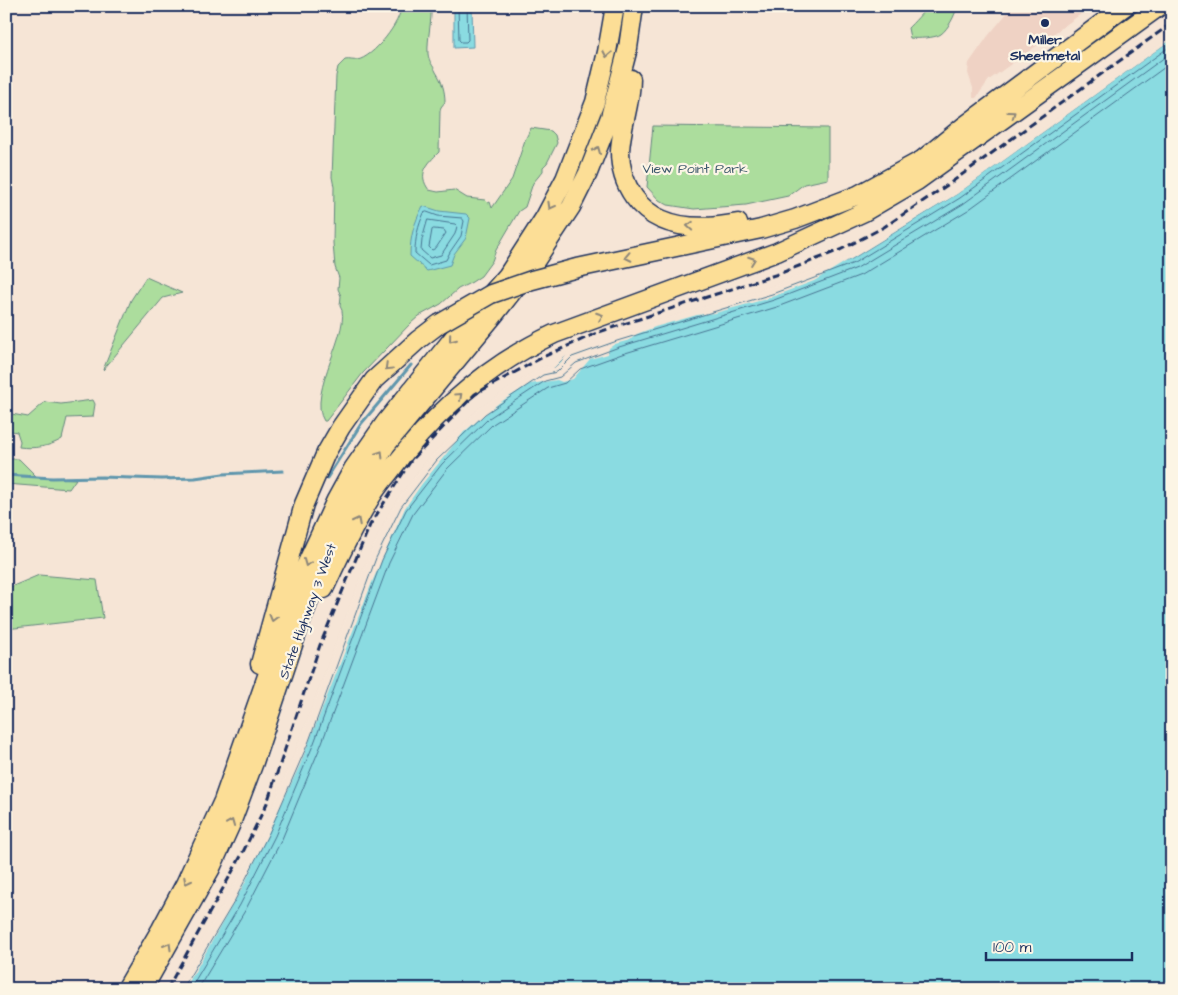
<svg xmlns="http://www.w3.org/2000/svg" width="1178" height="995" font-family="'Architects Daughter',sans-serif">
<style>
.built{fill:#efd2c4}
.green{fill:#acdd9d;stroke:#64867e}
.water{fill:#8adbe1;stroke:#5e96ad}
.pier{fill:#f6e5d6}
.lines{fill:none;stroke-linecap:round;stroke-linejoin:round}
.shore{stroke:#477492;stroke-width:1}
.stream{stroke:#5e96ad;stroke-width:3}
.highway-casing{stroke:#1b2f5e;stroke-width:21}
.highway{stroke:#fcde96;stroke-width:18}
.rail{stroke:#1b2f5e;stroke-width:3;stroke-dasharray:8 4;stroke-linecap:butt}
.highway-bridge-casing{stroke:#1b2f5e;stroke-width:21;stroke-linecap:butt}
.highway-bridge{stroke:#fcde96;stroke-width:18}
.oneway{stroke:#8c867a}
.poi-dot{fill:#1b2f5e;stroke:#fcf5e5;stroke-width:2}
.labels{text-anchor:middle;stroke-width:4.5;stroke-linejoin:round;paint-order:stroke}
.poi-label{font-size:14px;font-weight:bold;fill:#1b2f5e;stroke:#fcf5e5}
.park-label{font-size:14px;fill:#3f5a6e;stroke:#fcf5e5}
.street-label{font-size:14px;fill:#1b2f5e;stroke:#fcf5e5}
</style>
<rect width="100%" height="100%" fill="#f6e5d6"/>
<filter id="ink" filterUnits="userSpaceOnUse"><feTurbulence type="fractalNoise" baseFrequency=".02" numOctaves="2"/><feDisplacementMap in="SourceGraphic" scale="10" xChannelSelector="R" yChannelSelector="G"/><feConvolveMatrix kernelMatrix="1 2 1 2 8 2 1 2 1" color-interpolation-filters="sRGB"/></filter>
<g filter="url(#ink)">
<!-- built -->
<path class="built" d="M1013 6H1092L989 80 976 98H973V88L968 73 969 63 988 36Z"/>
<!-- green -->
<path class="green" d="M401 6H431C432 22 427 38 428 54 429 62 433 65 436 72 442 81 445 91 445 102L441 107 440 111 439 152C427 164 417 174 429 190L438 192 454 190 467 198 485 200 488 203 490 202 492 208 512 179 525 140 531 128 551 131 555 135 557 143 547 163 543 167V171L533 183 525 207 519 211 496 250 492 261 481 276 472 282 458 289 441 304 419 316 410 324 363 373 326 421H324C306 394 354 326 340 306L341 296 338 289 339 278 335 267 333 243 334 187 332 177 336 76 338 67 345 60C350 59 353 61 357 60 373 58 402 21 401 6Z
M927 6H957C956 14 948 29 941 34 936 38 917 39 910 38L908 28C912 24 925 11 927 6Z
M653 126 828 128V179L804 184 788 196 746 205 694 209 668 205 659 200 647 187Z
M146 277 182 293 163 298 103 370 131 300Z
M93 400 95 404 93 417 67 418 62 439C49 447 34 449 19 447L20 441 17 432 6 430V413L28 417 45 402 61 404Z
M6 459H19L37 477 76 479 69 489 6 484Z
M39 575 97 580 103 618 6 629V589Z"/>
<!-- water -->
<path class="water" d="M454 8H472L473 47 454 48Z
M1172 39V989H178L230 899 265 831 397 504 482 410 554 368 569 353 771 290 852 259 957 194Z
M423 206 439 211 466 214 470 218 466 238 454 254 450 265 427 271 410 256C410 237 414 223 423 206Z"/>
<!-- pier -->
<path class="pier" d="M1172 36V39L957 194 814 281 766 299 715 313 697 315 655 327 637 334 630 340 615 344 609 348 608 354 590 359 573 379 562 382 557 380 530 384 499 403 464 432 421 485 405 508 373 580 300 765 245 883 185 989H176L180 977 227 898 263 830 301 738 369 555 390 512 400 496 432 455 480 408 540 368 549 366 554 368 561 362 570 350 615 334 770 287 851 256 956 192Z"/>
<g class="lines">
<!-- shore -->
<path class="shore" d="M458 6 459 40 461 42H466L468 40 467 6
M427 212 438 216 462 218 464 221 461 236 450 252 446 260 429 265 415 253C415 239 418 226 424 213Z
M428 220 455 224 457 226 455 234 441 255 430 258 421 250 422 240Z
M434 229 444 230 446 233 436 248 432 250 429 247 432 230Z
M184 989 187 981 234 902 269 833 309 741 376 558 401 507 437 460 485 414 543 375 557 372 572 357 617 341 772 294 854 263 960 198 1172 45
M190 989 240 905 275 836 314 743 382 560 406 510 442 464 489 418 545 381 560 377 576 363 619 347 774 300 857 268 963 204 1172 52
M198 989 246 909 282 839 321 745 389 563 413 514 447 469 493 424 548 388 565 383 580 369 622 354 777 307 861 275 968 210 1172 62"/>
<!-- stream -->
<path class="stream" d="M6 475 52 478 102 477 162 479 195 478 223 474 283 471
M327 478 361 424 411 365"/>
<!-- highway casing -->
<g class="highway-casing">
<path id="highway" d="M631 79C631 103 621 127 620 151 620 168 624 183 634 197 658 231 702 230 738 223
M577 268 761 229 795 219 858 195 922 160 963 127 1125 6
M324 589C339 557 354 524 373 494 379 484 387 476 394 466 437 410 490 364 554 334L777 252 864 212 917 181 1160 6
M260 664 304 504 326 453 341 427 374 380 418 340 439 324
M126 989 161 929 185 884 223 801 306 565 336 500 353 469 385 423 459 331 507 276 545 217 565 179 595 102 607 52 615 6
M143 989 211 868 230 826 254 762 300 624 326 556 355 495 386 445 494 315 530 269 571 207 588 173 610 117 628 48 634 6"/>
</g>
<!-- highway -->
<use href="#highway" class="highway"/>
<!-- rail -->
<path class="rail" d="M167 989 241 856 267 803 320 645 370 525 410 462 475 394 543 357 599 332 781 273 840 250 884 227 949 184 1172 23"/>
<!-- highway-bridge casing -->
<g class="highway-bridge-casing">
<path id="highway-bridge" d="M439 324 491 294 532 280 577 268"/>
</g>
<!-- highway-bridge -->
<use href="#highway-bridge" class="highway-bridge"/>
</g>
<!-- one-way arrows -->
<defs><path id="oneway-chevron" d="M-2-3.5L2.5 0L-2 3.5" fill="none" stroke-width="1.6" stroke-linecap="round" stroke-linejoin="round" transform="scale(1.25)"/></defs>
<g class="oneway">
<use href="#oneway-chevron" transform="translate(607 54) rotate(101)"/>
<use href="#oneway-chevron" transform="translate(1012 114) rotate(-36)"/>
<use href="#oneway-chevron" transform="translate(597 150) rotate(-68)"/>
<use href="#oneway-chevron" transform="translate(551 206) rotate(119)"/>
<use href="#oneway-chevron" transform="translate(690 226) rotate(-176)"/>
<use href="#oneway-chevron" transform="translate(628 257) rotate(168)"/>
<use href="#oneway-chevron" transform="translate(752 260) rotate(-20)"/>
<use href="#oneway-chevron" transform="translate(600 316) rotate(-20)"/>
<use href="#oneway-chevron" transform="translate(452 339) rotate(129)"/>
<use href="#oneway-chevron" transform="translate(388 367) rotate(136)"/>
<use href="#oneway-chevron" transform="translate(459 396) rotate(-42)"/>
<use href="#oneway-chevron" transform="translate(380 454) rotate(-58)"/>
<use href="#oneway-chevron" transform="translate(357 521) rotate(-63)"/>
<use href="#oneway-chevron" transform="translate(307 563) rotate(112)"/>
<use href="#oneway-chevron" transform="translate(273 618) rotate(105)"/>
<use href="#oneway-chevron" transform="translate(231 823) rotate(-68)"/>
<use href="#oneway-chevron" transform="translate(187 881) rotate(117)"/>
<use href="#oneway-chevron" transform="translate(168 946) rotate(-60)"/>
</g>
</g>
<!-- markers -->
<circle class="poi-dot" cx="1045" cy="23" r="5"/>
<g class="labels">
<!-- poi labels -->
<g class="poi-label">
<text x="1045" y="44">Miller<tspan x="1045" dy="16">Sheetmetal</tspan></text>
</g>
<!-- park labels -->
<g class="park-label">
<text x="695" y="173">View Point Park</text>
</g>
<!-- street labels -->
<g class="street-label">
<text transform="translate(307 611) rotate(-70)" y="5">State Highway 3 West</text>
</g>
</g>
<!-- margin -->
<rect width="1178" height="995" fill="none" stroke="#fcf5e5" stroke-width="25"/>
<rect x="12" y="12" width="1153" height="970" fill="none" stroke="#1b2f5e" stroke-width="2" filter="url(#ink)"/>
<!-- scale -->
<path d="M986 952v8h146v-8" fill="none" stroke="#1b2f5e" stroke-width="2.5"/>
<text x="993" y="952" font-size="15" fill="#1b2f5e" stroke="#fcf5e5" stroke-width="4" paint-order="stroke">100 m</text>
</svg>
